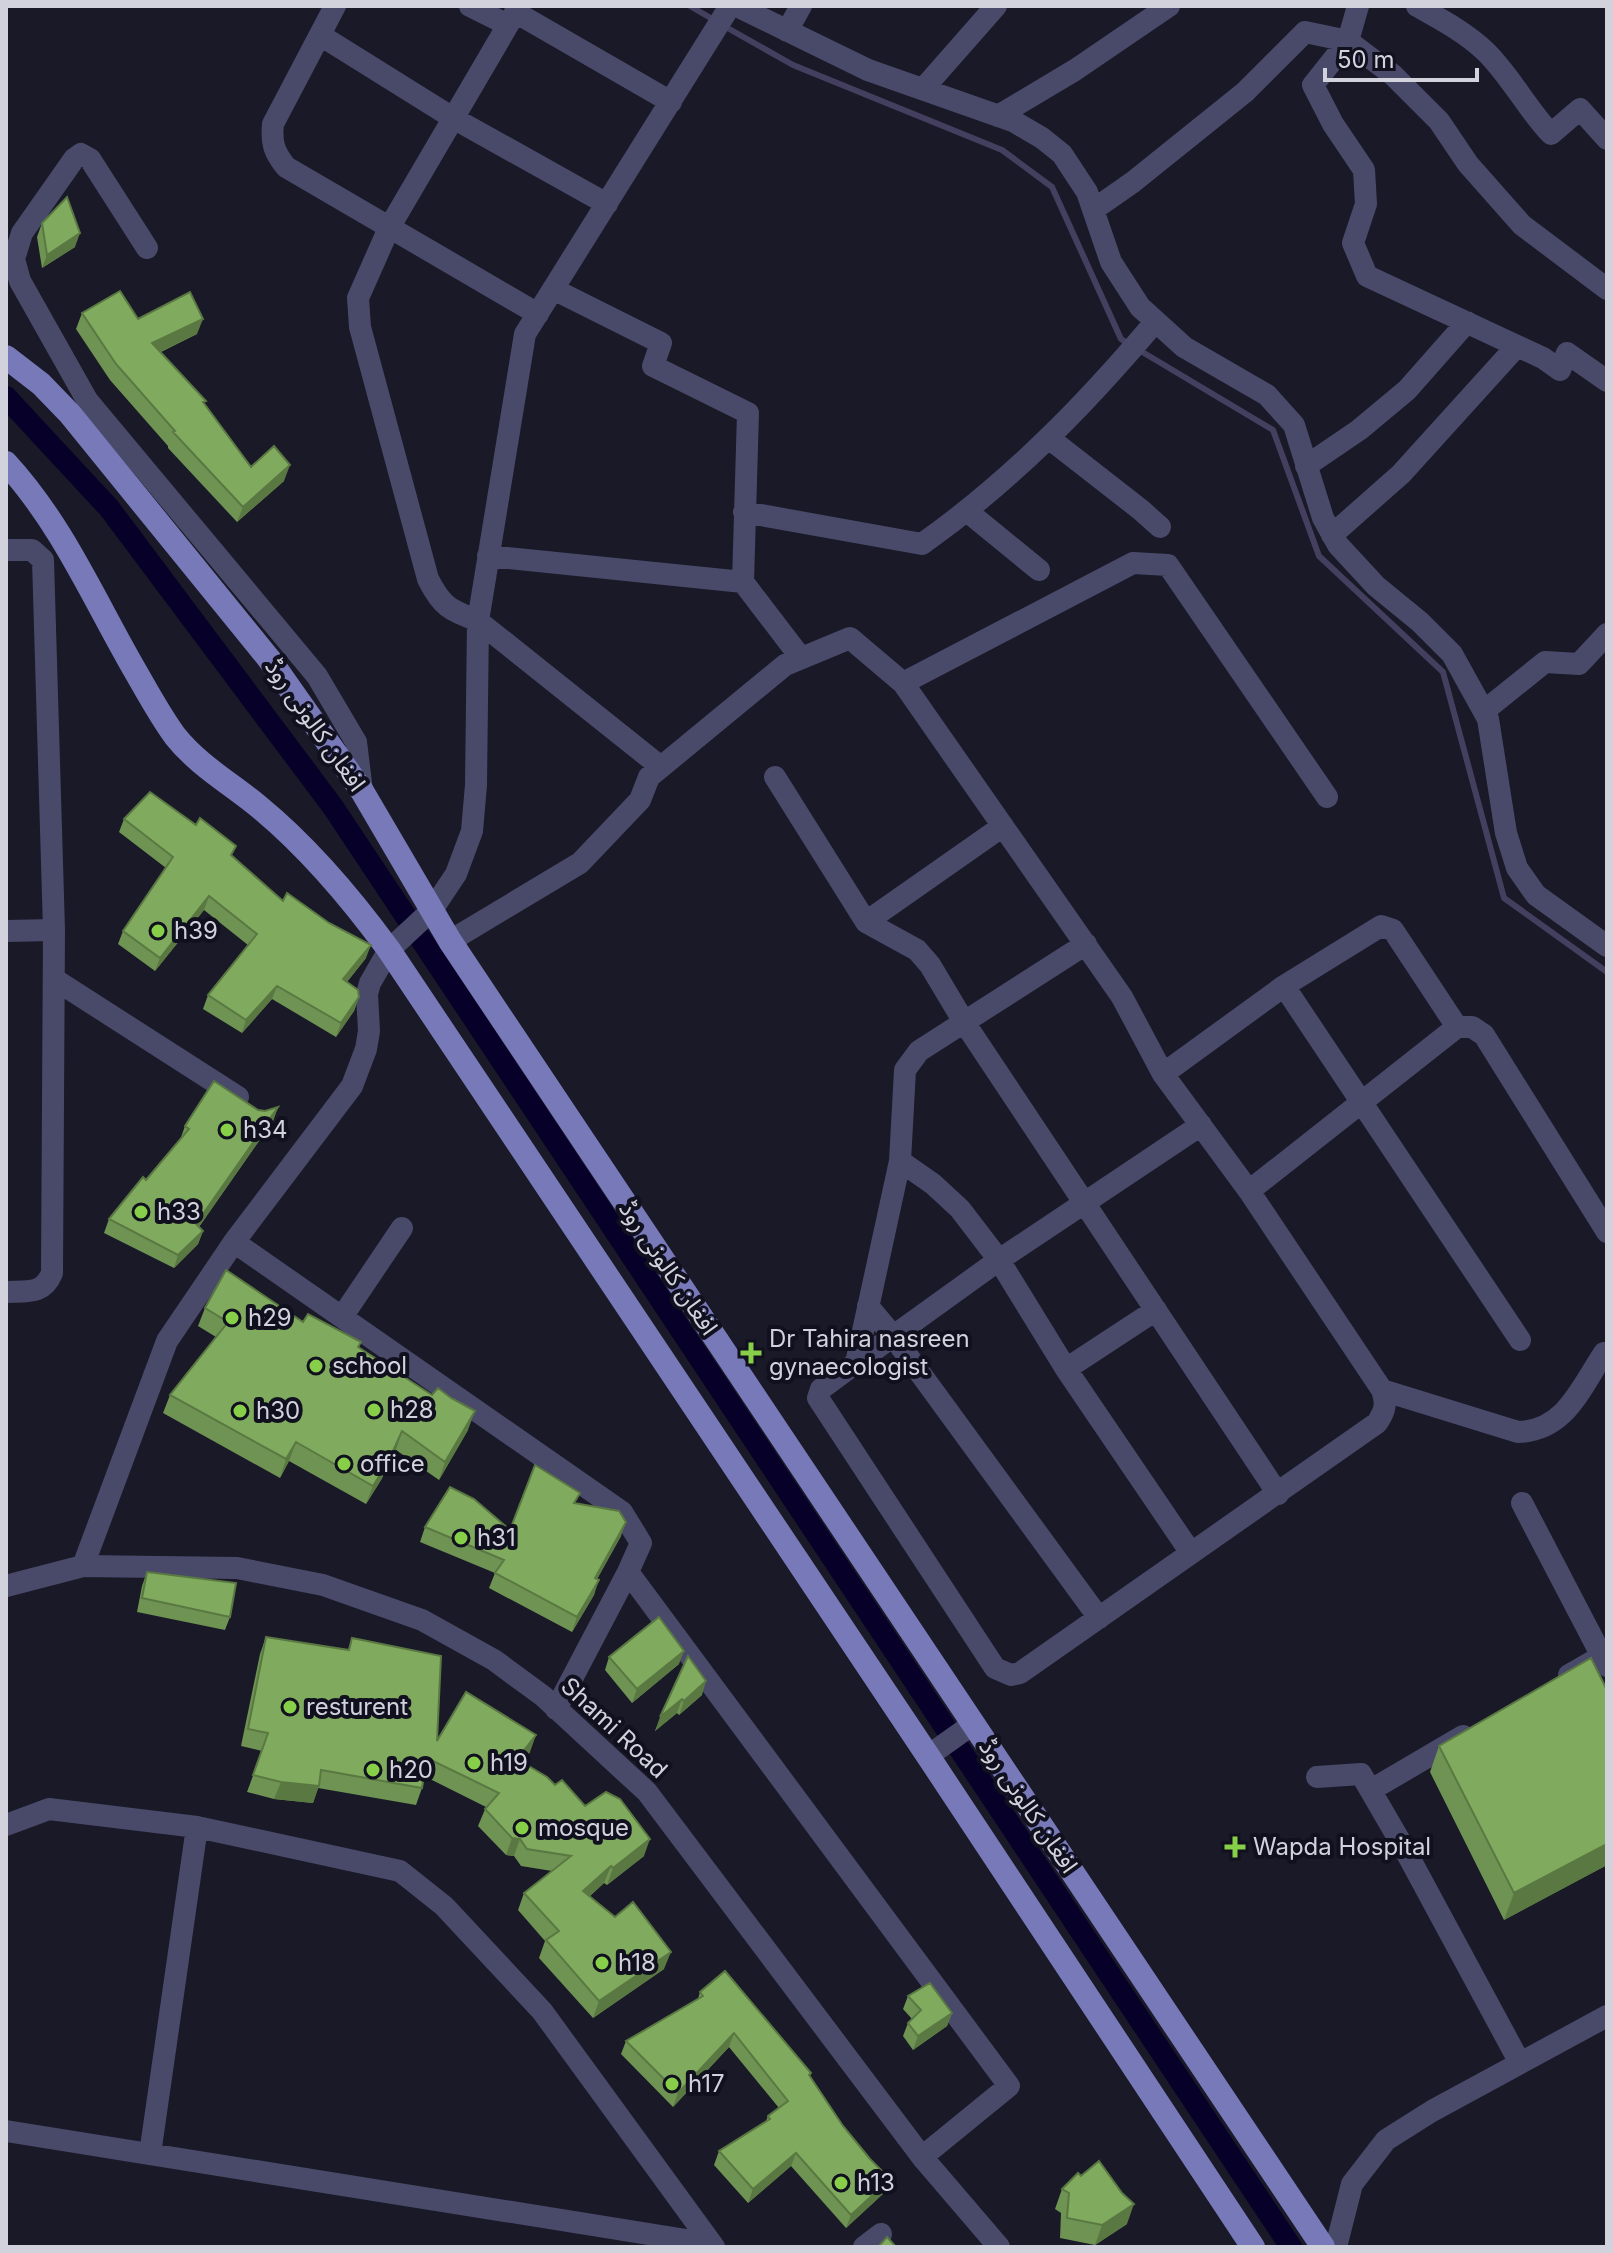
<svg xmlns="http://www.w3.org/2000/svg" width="1613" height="2253" font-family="Inter,'Noto Sans Arabic',sans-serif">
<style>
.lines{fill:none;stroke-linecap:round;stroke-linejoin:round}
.stream{stroke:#443f5f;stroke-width:6}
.canal{stroke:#070029;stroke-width:22}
.minor{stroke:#494a69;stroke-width:22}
.major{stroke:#7879b9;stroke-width:24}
.wall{fill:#6e9352}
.shaded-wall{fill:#5a7842}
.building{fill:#80ab5f;stroke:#5a7842;stroke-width:2}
.poi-dot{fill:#88cf49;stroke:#10101f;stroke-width:3}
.labels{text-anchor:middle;stroke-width:8;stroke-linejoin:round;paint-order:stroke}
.street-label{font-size:24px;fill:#d1d2dc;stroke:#10101f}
.poi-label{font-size:24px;fill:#d1d2dc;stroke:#10101f;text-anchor:start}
</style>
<rect width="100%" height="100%" fill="#191928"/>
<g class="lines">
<!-- stream -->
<path class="stream" d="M690 6 714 20
M724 26 793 65 1002 150 1052 187 1121 339 1130 345
M1139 350 1273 430 1319 556 1443 672 1504 898 1607 972"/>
<!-- canal -->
<path class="canal" d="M6 397 109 508 333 807 1291 2247"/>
<!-- minor -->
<path class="minor" d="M335 6 273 124C271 143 274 152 286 167L538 314
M470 6 508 25
M519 6 389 228 358 298 360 327 428 579C442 607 450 610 478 621L661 767
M737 6 868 70 1013 121 1042 138 1062 154 1087 192 1111 262 1140 307 1184 347 1267 395 1294 425 1323 518 1338 545 1376 586 1420 622 1452 654 1488 719 1506 833 1517 868 1536 895 1607 946
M1358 6 1348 41 1393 75 1439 121 1468 164 1522 225 1607 289
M1417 6C1440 19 1465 32 1485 51 1510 75 1527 109 1551 134L1580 109 1607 139
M515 12 671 102
M787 31 801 6
M320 35 453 118 607 204
M923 89 996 6
M998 116 1075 70 1169 6
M1093 210 1133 182 1245 92 1305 32 1348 41 1313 85 1333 124 1364 170 1366 204 1353 243 1367 276 1543 358 1560 370 1567 353 1607 381
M147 248 90 159 81 154 74 159 22 233 14 259 20 281 87 400 317 676 356 742 362 791
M553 289 661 343 653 366 748 413 743 582
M1050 439 1141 510 1160 527
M1306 466 1359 430 1407 390 1467 322
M744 512 922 544C1011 481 1085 405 1155 322
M968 512 1039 570
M1332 535 1401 474 1517 346
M6 550H32L43 560 54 930 52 1273C43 1295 27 1291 6 1292
M488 556 743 582 801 658
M903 683 1133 563 1168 565 1327 797
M1484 711 1545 662 1579 664 1607 634
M775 777 866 922 917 950 930 965 964 1022 1278 1494
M866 922 1003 826
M6 931 54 930
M450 941 580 863 640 800 649 777 785 665 850 638 903 683 1122 997 1163 1074 1249 1191 1382 1390C1387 1404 1385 1411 1377 1423L1020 1673 1011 1675 995 1668 818 1398 821 1389 856 1363 900 1161 905 1070 919 1051 1086 944
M54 979 238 1097
M1284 986 1520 1340
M1163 1074 1284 986 1381 926 1393 930 1457 1027
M900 1161 933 1184 960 1209 999 1260 1066 1369 1191 1553
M1249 1191 1457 1027H1472L1484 1035 1607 1232
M234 1242 622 1512 641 1543 628 1572 1009 2086 922 2157
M868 1306 893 1336 1099 1618
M342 1317 402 1228
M856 1363 999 1260 1201 1125
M1066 1369 1156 1310
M1382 1390 1518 1432C1565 1431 1580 1389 1604 1353
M1522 1503 1607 1666
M83 1566 167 1341 234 1242 352 1086 366 1049 369 1031 367 994 370 983 389 950 432 910 456 874 472 831 476 785 478 621 525 334 730 6
M6 1586 83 1566 237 1568 323 1585 422 1620 494 1660 543 1696 647 1792 922 2157 999 2247
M1569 1675 1602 1656
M556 1709 628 1572
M928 1756 973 1724
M1317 1777 1361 1774 1404 1848 1520 2063
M1371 1790 1463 1736
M6 1825 49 1809 197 1827 400 1871 444 1906 542 2011 714 2247
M6 2131 711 2244
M150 2154 197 1827
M864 2247 881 2234
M1336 2247 1352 2184 1386 2140 1432 2111 1607 2016"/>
<!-- major -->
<path class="major" d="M6 357 41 384 70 414 269 659 362 791 450 941 1323 2247
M6 463C63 525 95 602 137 674 149 695 161 717 175 736 198 765 230 783 258 806 308 847 351 898 389 950L928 1756 1253 2247"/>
</g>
<!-- wall -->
<path class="wall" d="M42 223 75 247 42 268 37 237Z
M82 313 138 319 197 334 161 352 205 404 251 467 284 481 237 522 168 448V446L110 380 76 329Z
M124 819 232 856 283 901 366 958 347 982 359 997 354 1011 336 1037 272 999 242 1033 203 1009 208 995 248 945 204 910 155 971 118 944 123 931 166 868 119 832Z
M278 1107 273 1121 199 1227 203 1231 198 1244 174 1268 104 1233 109 1219 146 1180 180 1140 185 1126 258 1110 265 1111Z
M205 1308 303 1322 361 1342 359 1347 468 1430 439 1480 396 1450 381 1480 366 1504 289 1461 280 1478 163 1413 170 1395 216 1337 198 1326Z
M576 1503 621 1536 597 1579 594 1595 572 1632 489 1588 495 1573 420 1542 425 1527 510 1530Z
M147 1572 230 1617 225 1630 137 1612 142 1586Z
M266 1637 348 1650 352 1638 437 1741 530 1752 522 1762 585 1806 644 1856 607 1885 604 1883 590 1896 664 1969 593 2018 539 1958 545 1941 518 1910 524 1893 552 1871 521 1866 514 1856 506 1855 478 1826 486 1807 424 1776 422 1788 416 1805 318 1788 313 1803 274 1799 247 1792 262 1751 241 1746 260 1654Z
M688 1656 702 1695 679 1715 677 1713 655 1731Z
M609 1657 679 1664 632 1703 605 1670Z
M1607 1690V1865L1504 1920 1430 1772 1439 1746Z
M700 1992 811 2073 810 2076 885 2192 846 2228 791 2166 748 2203 714 2165 719 2151 766 2121 768 2116 779 2108 729 2047 673 2107 621 2054 626 2041 698 1999Z
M908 1996 952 2013 947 2026 913 2050 903 2036 908 2023 912 2019 903 2009Z
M1062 2189 1127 2224 1095 2245 1060 2238 1061 2213 1055 2209Z"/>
<!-- shaded-wall -->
<path class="shaded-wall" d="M80 233 75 247 42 268 47 255Z
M203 319 197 334 147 358 152 343Z
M290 465 284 481 237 522 243 507Z
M209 896 204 910 155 971 160 958Z
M371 945 366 958 338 993 343 979Z
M277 986 272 999 242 1033 246 1020Z
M359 997 354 1011 336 1037 341 1023Z
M278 1107 273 1121 191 1238 196 1224Z
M203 1231 198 1244 174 1268 178 1255Z
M475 1411 468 1430 439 1480 445 1462Z
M402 1431 396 1450 381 1480 366 1504 373 1486Z
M296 1442 289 1461 280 1478 286 1459Z
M626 1522 621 1536 590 1592 595 1578Z
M599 1580 594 1595 572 1632 577 1617Z
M684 1651 679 1664 632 1703 637 1689Z
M706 1681 702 1695 679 1715 684 1701Z
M682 1699 677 1713 655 1731 660 1717Z
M536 1735 530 1752 511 1776 517 1759Z
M281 1782 319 1786 313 1803 274 1799Z
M512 1838 520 1839 514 1856 506 1855Z
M650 1839 644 1856 607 1885 613 1868Z
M1607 1844V1865L1504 1920 1514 1893Z
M611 1866 604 1883 577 1908 583 1891Z
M671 1952 664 1969 593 2018 599 2001Z
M952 2013 947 2026 913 2050 918 2036Z
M734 2033 729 2047 673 2107 678 2093Z
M796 2153 791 2166 748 2203 753 2189Z
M890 2179 885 2192 846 2228 851 2215Z
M1134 2204 1127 2224 1095 2245 1102 2225Z"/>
<!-- building -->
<path class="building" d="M67 197 80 233 47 255 42 223Z
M120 291 138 319 190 292 203 319 152 343 206 401 203 402 251 467 274 446 290 465 243 507 173 432 175 431 116 364 82 313Z
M150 792 196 825 200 818 236 846 231 855 283 901 287 893 329 923 371 945 343 979 358 990 359 997 341 1023 277 986 246 1020 208 995 257 934 209 896 160 958 123 931 173 857 124 819Z
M214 1081 258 1110 265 1111 278 1107 196 1224 203 1231 178 1255 109 1219 143 1177 146 1180 189 1129 185 1126Z
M226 1270 303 1322 308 1314 361 1342 358 1347 432 1395 438 1388 451 1398 475 1411 445 1462 402 1431 388 1462 373 1486 296 1442 286 1459 170 1395 228 1322 205 1308Z
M535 1465 580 1493 574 1503 619 1511 626 1522 595 1578 599 1580 577 1617 495 1573 504 1560 425 1527 450 1487 474 1499 510 1530Z
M147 1572 236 1583 230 1617 142 1598Z
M659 1617 684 1651 637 1689 609 1657Z
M266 1637 349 1650 352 1638 441 1656 437 1741 466 1692 536 1735 517 1759 547 1777 555 1785 562 1780 585 1806 606 1792 620 1799 650 1839 613 1868 611 1866 583 1891 615 1917 633 1902 671 1952 599 2001 546 1940 559 1931 524 1893 571 1856 527 1849 520 1839 512 1838 485 1809 499 1793 427 1758 422 1788 321 1770 319 1786 281 1782 253 1775 268 1733 248 1729Z
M688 1656 706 1681 684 1701 682 1699 660 1717Z
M1591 1658 1607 1690V1844L1514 1893 1439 1746Z
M725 1971 811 2073 809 2075 843 2126 870 2159 890 2179 851 2215 796 2153 753 2189 719 2151 770 2119 768 2116 788 2101 734 2033 678 2093 626 2041 703 1996 700 1992Z
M930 1983 952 2013 918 2036 908 2023 921 2010 908 1996Z
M1099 2161 1122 2193 1134 2204 1102 2225 1067 2218 1069 2193 1062 2189 1078 2173 1081 2176Z
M887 2237 896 2247H878Z"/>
<!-- markers -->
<g class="poi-dot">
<circle cx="158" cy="931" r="8"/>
<circle cx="227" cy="1130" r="8"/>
<circle cx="141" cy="1212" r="8"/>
<circle cx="232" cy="1318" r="8"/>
<path d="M747 1341h8v8h8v8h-8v8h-8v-8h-8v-8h8z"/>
<circle cx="316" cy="1366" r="8"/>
<circle cx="374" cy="1410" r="8"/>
<circle cx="240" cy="1411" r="8"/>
<circle cx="344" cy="1464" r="8"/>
<circle cx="461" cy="1538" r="8"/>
<circle cx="290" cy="1707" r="8"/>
<circle cx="474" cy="1763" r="8"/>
<circle cx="373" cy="1770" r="8"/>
<circle cx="522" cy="1828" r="8"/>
<path d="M1231 1835h8v8h8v8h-8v8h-8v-8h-8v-8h8z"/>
<circle cx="602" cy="1963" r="8"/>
<circle cx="672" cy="2084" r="8"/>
<circle cx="841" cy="2183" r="8"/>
</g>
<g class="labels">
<!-- street labels -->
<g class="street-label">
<text transform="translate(315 725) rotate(55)" y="8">افغان کالونی روڈ</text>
<text transform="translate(668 1268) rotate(56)" y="8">افغان کالونی روڈ</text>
<text transform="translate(614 1728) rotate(43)" y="8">Shami Road</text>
<text transform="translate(1028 1806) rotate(56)" y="8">افغان کالونی روڈ</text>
</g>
<!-- poi labels -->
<g class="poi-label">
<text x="174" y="939">h39</text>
<text x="243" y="1138">h34</text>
<text x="157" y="1220">h33</text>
<text x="248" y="1326">h29</text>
<text x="769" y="1347">Dr Tahira nasreen<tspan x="769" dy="28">gynaecologist</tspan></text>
<text x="332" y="1374">school</text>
<text x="390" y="1418">h28</text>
<text x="256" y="1419">h30</text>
<text x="360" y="1472">office</text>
<text x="477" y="1546">h31</text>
<text x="306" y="1715">resturent</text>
<text x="490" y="1771">h19</text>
<text x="389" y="1778">h20</text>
<text x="538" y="1836">mosque</text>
<text x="1253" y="1855">Wapda Hospital</text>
<text x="618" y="1971">h18</text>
<text x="688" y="2092">h17</text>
<text x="857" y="2191">h13</text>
</g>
</g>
<!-- border -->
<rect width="1613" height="2253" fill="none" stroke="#d1d2dc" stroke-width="16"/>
<!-- scale -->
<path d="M1325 68v12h152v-12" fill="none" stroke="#d1d2dc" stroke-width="4"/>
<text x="1337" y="68" font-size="24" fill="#d1d2dc" stroke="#10101f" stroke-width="6" paint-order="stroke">50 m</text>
</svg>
